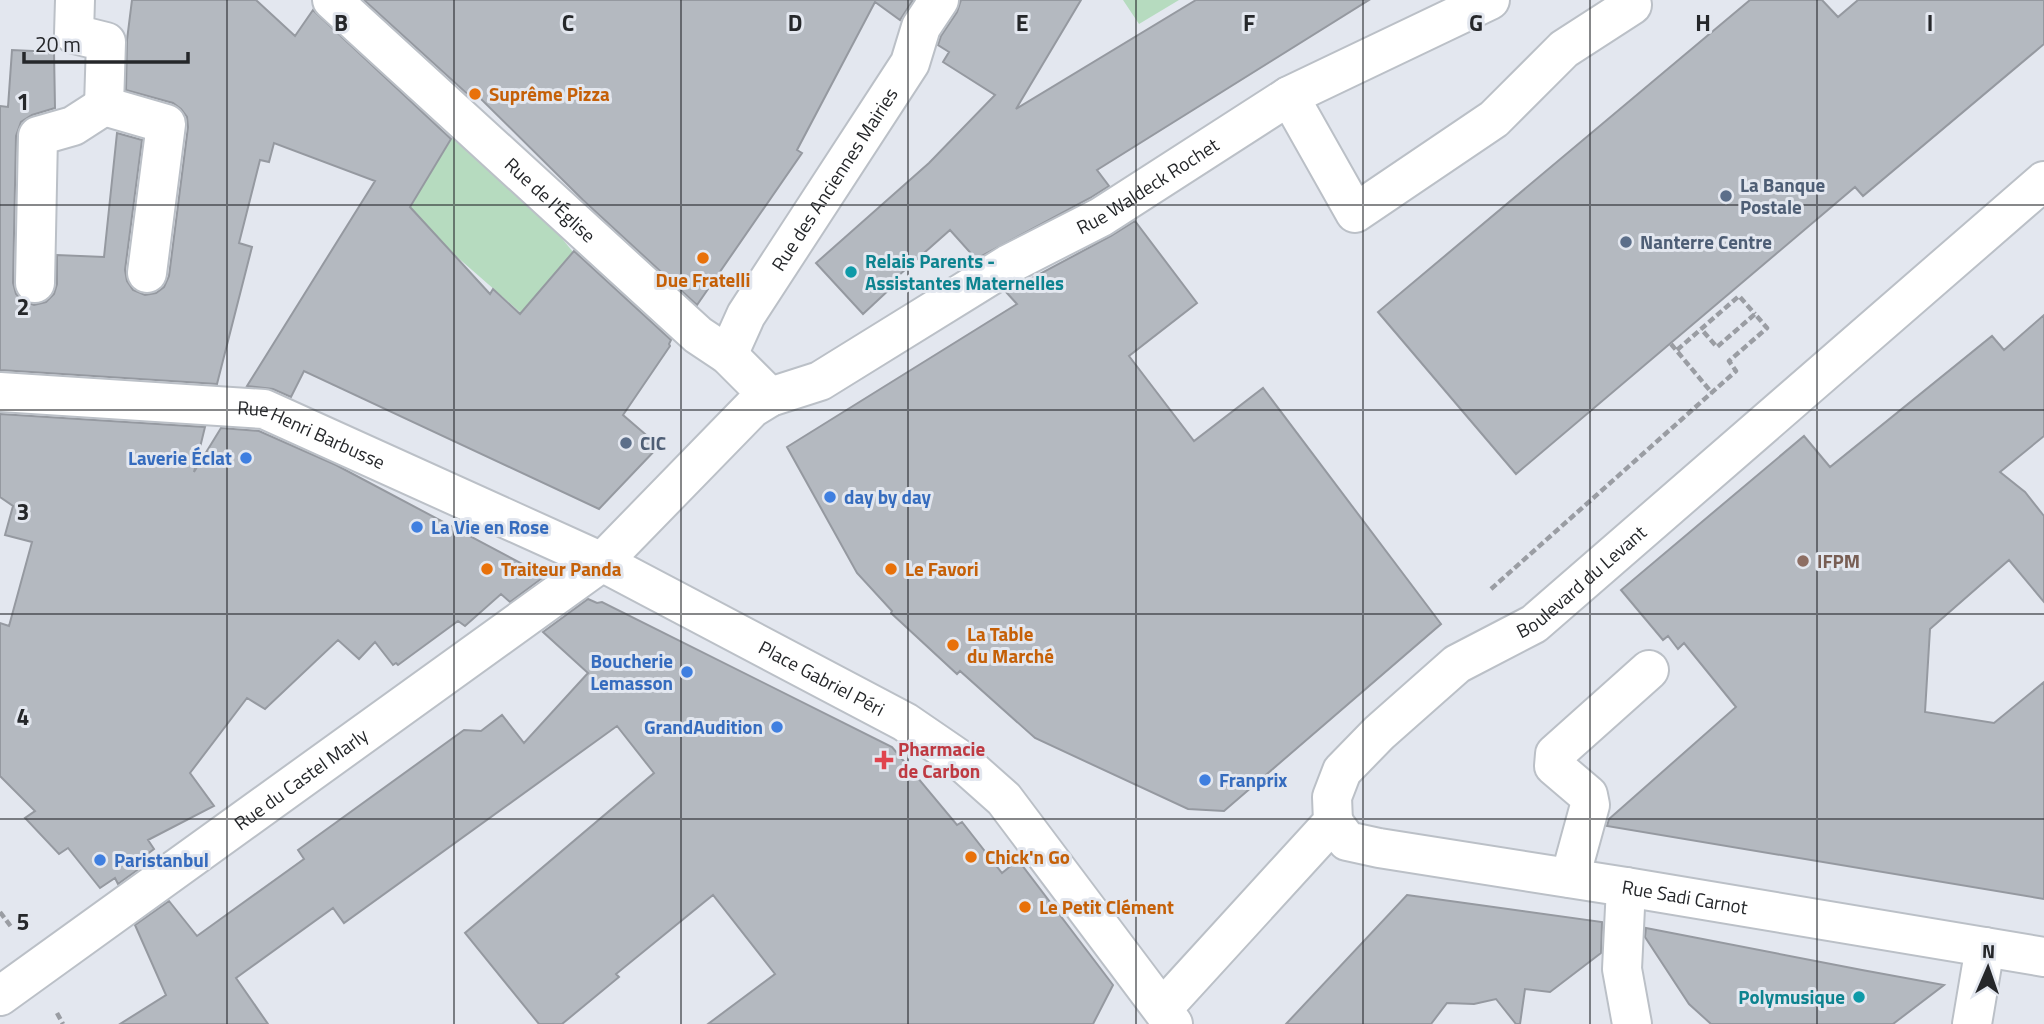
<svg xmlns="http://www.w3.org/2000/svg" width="2044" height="1024" font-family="'Titillium Web',sans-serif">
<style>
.green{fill:#b6dbbf}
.building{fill:#b4b9c0;stroke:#9599a0;stroke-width:2}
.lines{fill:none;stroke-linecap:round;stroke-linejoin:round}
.minor-casing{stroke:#bbc0c7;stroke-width:42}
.path{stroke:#9a9da3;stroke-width:4.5;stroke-dasharray:7 3.5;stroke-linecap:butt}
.minor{stroke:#fff;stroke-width:38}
.grid{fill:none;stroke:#25272a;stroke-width:2;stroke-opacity:0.55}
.food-dot{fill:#e8710a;stroke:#e3e7ef;stroke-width:2.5}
.service-dot{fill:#5c6f8a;stroke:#e3e7ef;stroke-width:2.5}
.culture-dot{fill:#0f9aa8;stroke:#e3e7ef;stroke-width:2.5}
.shop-dot{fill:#3f7fe0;stroke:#e3e7ef;stroke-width:2.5}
.education-dot{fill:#8d6e63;stroke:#e3e7ef;stroke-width:2.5}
.health-dot{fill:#e0444e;stroke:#e3e7ef;stroke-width:2.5}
.labels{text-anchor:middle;stroke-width:6;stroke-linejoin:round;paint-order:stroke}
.food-label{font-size:19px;font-weight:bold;fill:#c56008;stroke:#e3e7ef;text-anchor:start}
.street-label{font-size:19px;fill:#25272a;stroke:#e3e7ef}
.service-label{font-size:19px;font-weight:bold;fill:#4e5e75;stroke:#e3e7ef;text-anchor:start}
.culture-label{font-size:19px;font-weight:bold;fill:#0d838f;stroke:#e3e7ef;text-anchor:start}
.shop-label{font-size:19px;font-weight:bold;fill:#366cbe;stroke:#e3e7ef;text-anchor:start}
.education-label{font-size:19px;font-weight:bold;fill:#785e54;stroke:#e3e7ef;text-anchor:start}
.health-label{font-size:19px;font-weight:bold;fill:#be3a42;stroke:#e3e7ef;text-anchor:start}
.grid-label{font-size:23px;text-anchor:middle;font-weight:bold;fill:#25272a;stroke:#e3e7ef;stroke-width:6;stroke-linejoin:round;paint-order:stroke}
</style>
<rect width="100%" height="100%" fill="#e3e7ef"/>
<!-- green -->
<path class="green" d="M1123 0H1179L1139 24Z
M454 135 534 204 573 252 521 313 448 249 410 207Z"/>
<!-- building -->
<path class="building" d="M132 0H256L295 36 313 10 451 139 410 207 490 294 493 289 520 314 574 251 671 340 669 344 670 346 623 415 659 446 599 509 304 371 291 397 273 389 247 386 375 181 274 143 269 162 260 160 239 243 252 247 217 384 0 370V106L8 107 12 50 54 52 55 108 32 115 21 122 16 136 13 283 16 294 23 301 34 305 46 302 54 294 57 284V255L104 257 117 133 142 140 125 270 127 281 133 290 145 295 156 293 164 287 169 276 188 127 187 117 181 109 173 103 126 90 127 40Z
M364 0H913L900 20 875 2 797 150 802 153 697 305 583 200 477 95 474 100Z
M961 0H1081L1016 109 1196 0H1369L1097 170 1109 186 1090 198 976 259 950 230 889 284 892 287 863 314 816 263 929 163 995 95 943 62 949 52 938 45 941 36 957 12Z
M1750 0H1822L1838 17 1858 0H2044V44L1863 196 1855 187 1516 474 1378 312Z
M1135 221 1197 303 1129 356 1194 441 1263 388 1441 624 1224 811 1188 809 1035 738 960 671 957 674 891 613 892 611 857 573 787 447 1017 304 1006 292 1111 236Z
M2044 315V436L2000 472 2025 492 2044 516V602L2009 560 1930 629 1925 712 1994 723 2044 682V899L1607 826 1609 819 1736 707 1684 643 1678 649 1668 636 1663 640 1621 590 1804 436 1830 467 1992 336 2004 350Z
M0 414 205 427 194 472 221 428 259 431 336 465 545 576 510 602 501 594 465 626 458 621 398 665 396 663 393 665 375 642 359 659 338 640 265 709 247 698 190 773 214 806 148 840 154 849 138 861 143 866 118 884 115 878 100 888 68 848 59 854 25 818 35 811 0 776V623L9 626 32 542 5 535 13 506 0 497Z
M588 599 597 603 602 602 892 747 957 825 962 822 1002 873 1018 860 1113 985 1093 1024H708L775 974 713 895 616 974 619 977 562 1024H539L465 933 654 773 617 726 344 923 333 908 236 978 268 1024H120L166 995 135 925 169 901 197 936 304 859 298 850 464 730 481 731 502 715 524 743 588 673 543 632Z
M1407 895 1602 922 1601 953 1550 992 1525 989 1520 1024H1516L1496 999 1474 1004 1447 1003 1431 1024H1286Z
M1646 928 1862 970 1944 985 1893 1024H1711L1689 1004 1645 937Z"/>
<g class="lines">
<!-- minor casing -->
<g class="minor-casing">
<g id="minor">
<path d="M75 0 74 34 106 42 104 106 166 124 147 273"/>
<path id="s1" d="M332 0 698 335 728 355 770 397"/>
<path d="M1289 96 1355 213 1494 119 1564 49 1632 5 1631 0"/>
<path d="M35 283 38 136 73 126 104 106"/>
<path id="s2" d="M728 355 746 315 910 63 921 27 939 0"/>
<path id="s3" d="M0 392 264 409 602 562 905 722 959 759 1004 799 1173 1024"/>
<path id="s4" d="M1333 822 1347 841 1379 848 1626 887 2044 957"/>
<path d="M1570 878 1590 805 1588 795 1554 766 1555 754 1649 670"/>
<path d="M1626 887 1622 969 1632 1024"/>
<path id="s5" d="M0 996 602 562 752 408 770 397 820 381 1009 264 1101 217 1289 96 1490 0"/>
<path id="s6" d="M1163 1008 1333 822 1332 797 1342 771 1379 733 1457 664 1534 624 2044 181"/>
<path d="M1972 1024 1985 947"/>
</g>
</g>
<!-- path -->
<path class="path" d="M1671 344 1712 393
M1677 350 1739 296 1755 314
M1491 589 1736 371 1729 361 1767 328 1755 314 1717 347 1701 329
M0 912 12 928
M57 1013 63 1024"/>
<!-- minor -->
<use href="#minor" class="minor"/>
</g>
<!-- grid -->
<path class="grid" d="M227 0V1024M454 0V1024M681 0V1024M908 0V1024M1136 0V1024M1363 0V1024M1590 0V1024M1817 0V1024M0 205H2044M0 410H2044M0 614H2044M0 819H2044"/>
<!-- markers -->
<g class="food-dot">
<circle cx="475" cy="94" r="7"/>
<circle cx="703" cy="258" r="7"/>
<circle cx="487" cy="569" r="7"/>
<circle cx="891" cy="569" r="7"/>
<circle cx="953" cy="645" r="7"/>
<circle cx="971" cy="857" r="7"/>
<circle cx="1025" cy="907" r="7"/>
</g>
<g class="service-dot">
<circle cx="1726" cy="196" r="7"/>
<circle cx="1626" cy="242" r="7"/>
<circle cx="626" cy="443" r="7"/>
</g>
<g class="culture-dot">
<circle cx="851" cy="272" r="7"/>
<circle cx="1859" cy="997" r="7"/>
</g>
<g class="shop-dot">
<circle cx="246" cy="458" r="7"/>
<circle cx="830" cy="497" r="7"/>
<circle cx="417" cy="527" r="7"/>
<circle cx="687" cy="672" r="7"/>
<circle cx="777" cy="727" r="7"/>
<circle cx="1205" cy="780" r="7"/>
<circle cx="100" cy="860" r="7"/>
</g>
<circle class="education-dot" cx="1803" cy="561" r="7"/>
<path class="health-dot" d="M880.5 749.5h7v7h7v7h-7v7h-7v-7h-7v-7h7z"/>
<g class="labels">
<!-- food labels -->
<g class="food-label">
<text x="489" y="101">Suprême Pizza</text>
<text x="703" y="287" text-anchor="middle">Due Fratelli</text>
<text x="501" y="576">Traiteur Panda</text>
<text x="905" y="576">Le Favori</text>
<text x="967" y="641">La Table<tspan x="967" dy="22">du Marché</tspan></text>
<text x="985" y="864">Chick'n Go</text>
<text x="1039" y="914">Le Petit Clément</text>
</g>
<!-- street labels -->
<g class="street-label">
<text dy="7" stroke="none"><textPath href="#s2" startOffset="206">Rue des Anciennes Mairies</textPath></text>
<text dy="7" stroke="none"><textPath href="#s5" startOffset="1412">Rue Waldeck Rochet</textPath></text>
<text dy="7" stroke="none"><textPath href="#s1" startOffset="296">Rue de l'Église</textPath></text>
<text dy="7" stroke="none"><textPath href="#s3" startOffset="317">Rue Henri Barbusse</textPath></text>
<text dy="7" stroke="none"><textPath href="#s6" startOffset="612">Boulevard du Levant</textPath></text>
<text dy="7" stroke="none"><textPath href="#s3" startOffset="884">Place Gabriel Péri</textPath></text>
<text dy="7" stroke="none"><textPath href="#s5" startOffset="371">Rue du Castel Marly</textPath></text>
<text dy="7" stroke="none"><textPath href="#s4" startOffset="366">Rue Sadi Carnot</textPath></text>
</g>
<!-- service labels -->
<g class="service-label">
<text x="1740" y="192">La Banque<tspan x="1740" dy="22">Postale</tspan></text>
<text x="1640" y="249">Nanterre Centre</text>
<text x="640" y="450">CIC</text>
</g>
<!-- culture labels -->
<g class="culture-label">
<text x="865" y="268">Relais Parents -<tspan x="865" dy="22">Assistantes Maternelles</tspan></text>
<text x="1845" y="1004" text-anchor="end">Polymusique</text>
</g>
<!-- shop labels -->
<g class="shop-label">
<text x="232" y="465" text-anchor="end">Laverie Éclat</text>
<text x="844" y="504">day by day</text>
<text x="431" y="534">La Vie en Rose</text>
<text x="673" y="668" text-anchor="end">Boucherie<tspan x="673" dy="22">Lemasson</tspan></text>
<text x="763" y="734" text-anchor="end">GrandAudition</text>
<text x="1219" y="787">Franprix</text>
<text x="114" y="867">Paristanbul</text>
</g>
<!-- education labels -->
<g class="education-label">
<text x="1817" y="568">IFPM</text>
</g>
<!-- health labels -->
<g class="health-label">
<text x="898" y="756">Pharmacie<tspan x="898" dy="22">de Carbon</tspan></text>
</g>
</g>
<g class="grid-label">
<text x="341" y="31">B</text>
<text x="568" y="31">C</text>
<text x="795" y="31">D</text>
<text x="1022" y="31">E</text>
<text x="1249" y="31">F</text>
<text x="1476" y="31">G</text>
<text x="1703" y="31">H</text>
<text x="1930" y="31">I</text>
<text x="23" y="110">1</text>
<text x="23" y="315">2</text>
<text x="23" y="520">3</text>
<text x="23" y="725">4</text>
<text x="23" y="930">5</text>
</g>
<!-- north arrow -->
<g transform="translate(1988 968) rotate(2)" stroke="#e3e7ef" stroke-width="5" paint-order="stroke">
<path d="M0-5L12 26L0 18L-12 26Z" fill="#25272a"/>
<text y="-10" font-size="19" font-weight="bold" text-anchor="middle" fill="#25272a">N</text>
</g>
<!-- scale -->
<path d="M24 52v10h164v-10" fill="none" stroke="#25272a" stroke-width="3.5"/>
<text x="35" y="52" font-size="21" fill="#25272a" stroke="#e3e7ef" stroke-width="5" paint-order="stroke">20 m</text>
</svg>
